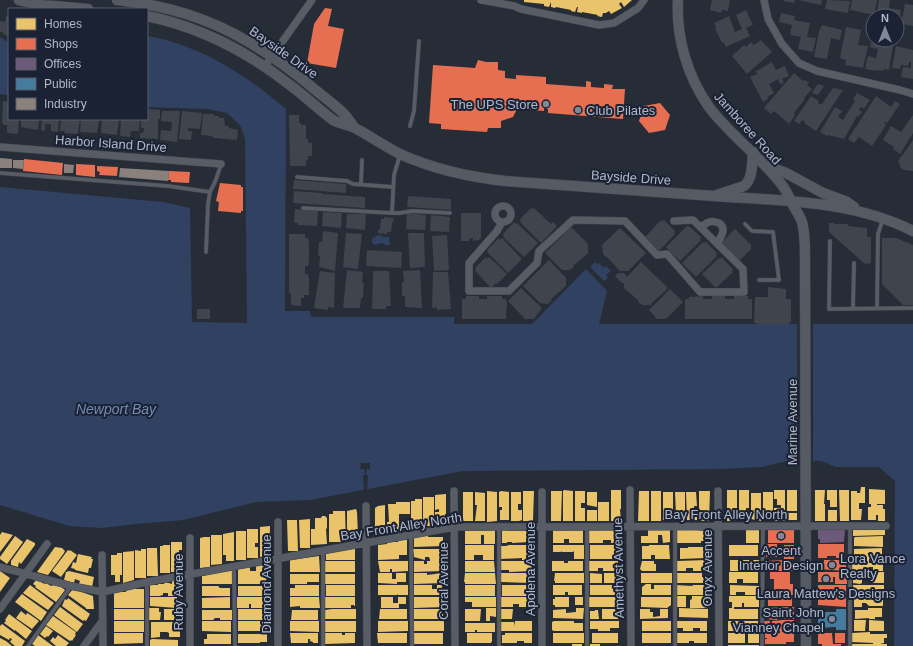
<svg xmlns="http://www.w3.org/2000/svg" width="913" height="646" font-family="Arial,sans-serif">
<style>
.water{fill:#304161}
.pier{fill:#272d37}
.homes{fill:#e9c46a}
.shops{fill:#e76f51}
.offices{fill:#6d597a}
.public{fill:#457b9d}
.industry{fill:#8a817c}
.building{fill:#3f444d}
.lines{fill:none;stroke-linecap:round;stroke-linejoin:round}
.lane-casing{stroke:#444850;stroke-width:4.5}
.street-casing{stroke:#444850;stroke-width:8}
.secondary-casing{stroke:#444850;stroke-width:11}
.lane{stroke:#585c65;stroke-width:3.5}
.street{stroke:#585c65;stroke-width:7}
.secondary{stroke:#565a63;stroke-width:10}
.poi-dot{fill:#808796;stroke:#1a2233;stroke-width:1.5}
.labels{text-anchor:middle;stroke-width:4;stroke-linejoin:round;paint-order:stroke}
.street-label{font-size:13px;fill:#b0b8c9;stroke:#1a2233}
.poi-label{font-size:13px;fill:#b0b8c9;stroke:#1a2233;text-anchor:end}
.water-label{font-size:14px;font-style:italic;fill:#748cb4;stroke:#1a2233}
</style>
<rect width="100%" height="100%" fill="#272d37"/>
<!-- water -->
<path class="water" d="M147 36C180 41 214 57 241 75 257 85 271 97 286 109L285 311H310L311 317H454V324H532L586 269 607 291 599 324H913V646H894L895 481 879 467H836L821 461 791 460 762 467 722 469 463 471 310 500 256 502 183 520 136 524 102 528 69 526 0 505V187L163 202 190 208 192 322 247 323 245 139 240 125 227 113 207 109 147 107Z
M0 37 9 43V95L0 94Z
M379 235 383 237H389L390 245H386L382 243 374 245 372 242V238Z
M595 262 597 264 599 263 604 268 606 266 611 271 606 275 608 278 604 281 590 267Z"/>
<!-- pier -->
<path class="pier" d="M797 323H813V463L798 462Z
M361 463H370V469H367L366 475H368L367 491 364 492 363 475H365L364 469H360Z"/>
<!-- homes -->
<path class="homes" d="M524 0H632L624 7 621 2 619 4 622 8 611 14 609 11 606 13H603L602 17 597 16 598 15 582 12V13L577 12 578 7H577L575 12 571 11V10L556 7 555 8 551 7V2L549 7 544 6V4L524 2Z
M861 487H865V503H859V509H862L861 520H851V491H857V493H860Z
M869 489 885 490V504H877V505H883V509H885V521H878V515H876V520H868V507H871V504H869Z
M564 490 573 491V521H563V491Z
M611 490H621V509H620L621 521H611Z
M727 490H737V521H727Z
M739 490H749V508H746V511H750V520H739Z
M774 490H785V521H774V508H781V505H777V499H774Z
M787 490H797V511H787Z
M815 490H825L824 504H825V521H815Z
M827 490H837V507H830V500H827Z
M839 490H849V521H840Z
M487 491 497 492V521L487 522Z
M501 491 509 492V520H500V510H502V507H499V492Z
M523 491H534L533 521H523Z
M551 491H562L561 521H551Z
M575 491H585V503H581V508H585V521H575Z
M639 491H649V521H638Z
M651 491H661V521H651Z
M699 491H710L709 521H699Z
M463 492H473V521H463Z
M475 492 485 493V521H475L477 505H475Z
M511 492H521V504H518V510H522V520L519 521H511Z
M587 492H597V507L587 505Z
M663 492H673V517H672V520H663Z
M675 492H685V519H675V515H676Z
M686 492H696L697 506H694V508H697V520H687Z
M763 492H773V520H764L765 515H764L763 510Z
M751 493H761V521L751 519Z
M446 494V514H445V522H435V512H439V509L435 510V495Z
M423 497H434V526H423Z
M415 499H422V527H411V501H415Z
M396 502H410V514H399V533L387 532V522H389L388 504H396Z
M598 502H609V521H598Z
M385 505V533L375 536V508L378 506Z
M356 509 357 512 358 535H355V539L347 540V511Z
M587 510H597V521H587Z
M828 510H837V521H828Z
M333 511H345L346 542H329V514H333Z
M786 513H797V520H786Z
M322 516H325L327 518V528L326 529 327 544 311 545V529H315V518H321Z
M310 519V548H300L299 520Z
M287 520H297L298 551H288Z
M270 526 269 555 260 557V527Z
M677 528 706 531 707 541H701V543H677Z
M853 528H885V535L853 536Z
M247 529H258V543H255V547H258V558H247Z
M502 529 530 531V542L512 543V542H507V543H502Z
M553 529H583V543H569V539H564V543H553Z
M589 529H618L619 543H611V540H603V543H589Z
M648 529H670V542L663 543 662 535H658V543H641V536H648Z
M746 529H759V543H746Z
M465 530H495V544H484V535H481V544H465Z
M236 531H246V560H236Z
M2 532 13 535 0 552V535Z
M234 532V561H226V555H223V534Z
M211 535H222V564L211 565Z
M428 535V537H443V546L414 547V537Z
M15 536 23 542 7 564 0 559V557Z
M883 536V547L854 546V538L855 537Z
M204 537H210V567L200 568V538Z
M27 539 35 543V545L21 564 19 562 18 567 11 565V561Z
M398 540H407V555H399V559L378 560V545L387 544V542H398Z
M171 542H182V550H179V560H182V572H171Z
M163 545H170V573H160V546H163Z
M465 545H494V560H483V555H474V560H465Z
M509 545H532V560H522V558L501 559V546H506Z
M553 545H584V559H574V551L573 552H562V551L561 552H553Z
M590 545H619V559H590Z
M649 545H669L670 559H655V555H651V559H642V546H649Z
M729 545H758V556H729Z
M55 547 62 548 65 551 64 553 48 575 37 572Z
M688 547H706V558L680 559V548H688Z
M147 548H157L158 576H147Z
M882 548V559H869V563H873V561L883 560V571H873V567H869V570L852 572V561L867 559V557L863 559 862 557 854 558V549Z
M141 549H146V578H135V550L141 551Z
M349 549H355V560H326V553Z
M413 549H443L442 571 414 572V561H424V564H427V561H430V560L429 557H425V560L414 557Z
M68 550 70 551V550L77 555 61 577 52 571Z
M134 551V580L123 583V552Z
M117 553H122V575H120V582H115V575H111V555H117Z
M78 554 92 557 91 559H93L91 568H89L88 573 75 570V569L71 568 73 562 76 563Z
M319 556 320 572H290V560Z
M707 560V571H693V568H686V571H677V561Z
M730 560H759V571H730Z
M325 561H355V572H325Z
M378 561H408V571L392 572V569H390V572H380Z
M465 561H494L495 572H465Z
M501 561H531L532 571 509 572V570H501Z
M552 561H564V563H568V561H583V571H552Z
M589 561H618V571H603V568H598V571H589Z
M642 561H654V564H656V571H642L640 569Z
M267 564 266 584H238V569L250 567V571H256V566Z
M232 570V584H202V576Z
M0 571 10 578 0 592Z
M69 571 94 577 92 587 79 584 80 581 75 579 74 583 64 580 66 572Z
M729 572H758V583H743V579H737V583H729Z
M865 572H884V583H870V577H865Z
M378 573H392V579H396V573H406V582H397V584L378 583Z
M414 573H427V575L442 573 443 583 414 584Z
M465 573H495L496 584H465V582H464Z
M501 573H531L532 581 531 583 501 582Z
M555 573H584V583H555V581H554Z
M590 573 602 574V583H590Z
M604 573H619V583H604Z
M641 573H672V583H641Z
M677 573H702V577H707V583H677Z
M290 574H319V582H307V584H290Z
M325 574H355V584H325Z
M853 575H862V583L860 584 853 583Z
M36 580 45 584 46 583 51 586 54 585 60 586 65 590 56 602 35 587 36 586 33 584Z
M172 581H179L181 593H179V596H168V593H163V595L159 596H150V585H158V584H164L165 582 172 584Z
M646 584H651V589H654V585H671V595H642V587Z
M30 585 54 603 48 610 23 593Z
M295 585H319V596H290V588H295Z
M326 585H355V596H326Z
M378 585H408V595H398V594L397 595H378Z
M414 585H432V589H437V585H442V595H414Z
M465 585H495V596H465Z
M502 585H532L531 596H502Z
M553 585H582V595H568V592H565V595H553Z
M590 585H618V595H590Z
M676 585 692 586 693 585H707V595H676Z
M730 585 759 586V595H745V592H736V595H730Z
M853 585H884V595H854Z
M202 586H218L220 588H230V596H202Z
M238 586H267V596H238Z
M73 589 93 596 94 609H86V608L68 595Z
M131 589H144V608H114V593H116V592H126V590Z
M22 594 47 612 41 621 15 602Z
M677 596H686V607H677Z
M692 596H705V601H708V608H690V600L692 599Z
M729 596H759V607H744V603H742V607H734V609H758V619H729V608H732V602H729Z
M150 597H177V608L150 606Z
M230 597V608H202V598Z
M237 597H268V608H251V604H249V608H237Z
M290 597H319L320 608H300V606L290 607Z
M325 597H355V606H354V605H351V608H325Z
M381 597H393V603H398V597H406V604H399V608H381Z
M414 597H444V607L414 608Z
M465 597H496V607H472V602H465Z
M501 597H531V607H519V604H513V607H501Z
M555 597H569V607H555V605H553V599H555Z
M575 597H583V605H575Z
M589 597H618L619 607H589Z
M641 597H671V605L667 608 641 607Z
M854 597H883V606H869L866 603H862V607H854Z
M68 598 90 614 86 621 84 620 83 621 62 606 65 599 67 600Z
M60 607 83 624 77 632 54 615Z
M149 608H159V612H161L160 620H149Z
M486 608H496V617L490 616V621H486Z
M576 608H584L583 619 553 618V610L566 609V613L576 612Z
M679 608 708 609V618L679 617Z
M868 608H882V617H875V619H869V618L855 619V610H868Z
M114 609H144V620H114Z
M164 609H180V620H164Z
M238 609H267V620H238Z
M332 609H356V619H325V610Z
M380 609H407V619H379Z
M414 609H443V619H414Z
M465 609H481L480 621H465Z
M501 609H513L512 619H501Z
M602 609H618V619H602Z
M640 609H650V612H653V617L660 616V609H668V618L640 619Z
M202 610H232V620H220V618H215L213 620H202Z
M292 610H318V620H291Z
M595 610H598L599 619H590V611H595Z
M21 611 26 615 27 613 29 614 39 621 32 629 16 618Z
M9 614 32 631 26 639 15 630V631L4 623 6 621 5 620Z
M53 616 76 632 75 634 76 635 72 641 71 640 70 641 46 625Z
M854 620H866L865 631H854Z
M869 620 884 621V631H869Z
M114 621H144V632H114Z
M202 621H231V632L202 631Z
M238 621H266L267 631H238Z
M290 621H319V632L290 631Z
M325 621H356V632H325Z
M378 621H408V631L378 632Z
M413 621H444V631H413Z
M515 621H532V631H501V622H514L515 626Z
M554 621H574V623H583V631H554L552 630V622Z
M590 621H619V628H610V631H598V629H590Z
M642 621H671V631H642Z
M677 621H707V631H700V628H693V631H683V628H677Z
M728 621H758V631H728Z
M151 622H179V624H180V637H169V633L167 632H160V637L151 638Z
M465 623H495V632H477V630H475V632H465Z
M2 624 25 641 22 646H15L10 642 12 639 10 638 9 640 0 635V626Z
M46 626 53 631 48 637 47 636 45 638 40 634Z
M748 632 759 633V643H748Z
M870 632V634H887V638H884V643L880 644H887V646H852V644H873V643L852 642V633Z
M114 633H143V643L114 644Z
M290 633H318V643H313V642L310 641V639H308V643H291Z
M325 633H342V635H345V633H355V643L325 644Z
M377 633H407V643H378Z
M413 633H443V644H413Z
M467 633H492V641L491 643H467Z
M505 633H532V643H524V641H517V643H502V635H505Z
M553 633H584V643H553Z
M592 633H618V643H592Z
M642 633H671V643H642Z
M677 633H707V643H694V641H689V643H677Z
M728 633H745V643H728Z
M207 634H231V644H204V639H207Z
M238 634H267V642H260V643H238Z
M38 635 53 646H35L32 644Z
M58 635 69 643 66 646H56L50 641 53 637 55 639Z
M0 638 6 641 12 646H0Z
M152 639 178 640V646H150V640Z
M572 644H582V646H572Z
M590 644H600V646H590Z
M728 645H759V646H728Z"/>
<!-- shops -->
<path class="shops" d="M325 8 332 9 328 26 344 29 336 68 307 63 314 24Z
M478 60 486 62H498V70L505 71V78L516 79V75L546 77V84L586 87V81L591 82V87L604 88V84L613 85 612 89H625L623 119 548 113V109L544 108V111L517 109 513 117 501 121V128H488L487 132 441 129V124L429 123 433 65 475 68Z
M660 103 670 115 665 130 649 133 639 121 644 106Z
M24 159 63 163 62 175 23 171Z
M76 164 95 165V177L76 175Z
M97 166 118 167 117 176 99 175 100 172 97 171Z
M169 171 190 172 189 183 171 182V180H168Z
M220 183 241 185V187H243V211H241V213L218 211 219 202 216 201Z
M794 529V543H768V530Z
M766 544H777V557H766Z
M818 544H844V558H836V556H827V558H818Z
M784 545H794V552H784Z
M784 553H794V559H784Z
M785 560V562H794V571H766V561Z
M824 560H846V571L818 569V562H824Z
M770 572H790V584H793V595H774V579H770Z
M818 572H847V584H835V577H833V582H818Z
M818 585H846V607L818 605Z
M768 596H792V606H768Z
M794 607V619H777V620L766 619V609H768V608Z
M783 620H794V627H782V632H785V633H794V642H786V644H765V639H767V638H765V633H780V631H772V621Z
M764 621H770V629H764Z
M818 633H832L833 644H841V646H822V644H818Z
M835 633H845V643H835Z"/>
<!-- offices -->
<path class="offices" d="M821 528 845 529 844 542 820 543V539H818V530H821Z"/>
<!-- public -->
<path class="public" d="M836 609H846V630H836V627L818 628V612H836Z"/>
<!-- industry -->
<path class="industry" d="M0 158 12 159V168H0Z
M13 160H24L23 169 13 168Z
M64 164 74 165 73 173H64Z
M120 168 169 171 168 181 119 177Z"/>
<!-- building -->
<path class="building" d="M712 0H730L728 11 722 10 721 13 710 10Z
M784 0H795L794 3 784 1Z
M798 0H822L821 5Z
M827 0 850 1 848 13 825 9Z
M852 0H877L874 15 850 10Z
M879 0H890L889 8 901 10 898 27 897 16H876Z
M905 4 913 5V26L901 24Z
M746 10 753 25 746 28 750 36 726 47 723 42 722 43 715 28 716 27 714 23 729 16 735 32 742 29 736 15Z
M781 13 795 16 794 20 810 23 807 37 816 38 813 52 798 49 801 37 790 35 792 25 779 22Z
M6 16H9V38L2 32H0V21L5 22Z
M822 25 842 30 840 40 831 38 827 59 814 57 819 31Z
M846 27 861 30 858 45 868 46 863 68 845 65 846 60 840 58Z
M761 40 772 52 747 74 732 56 743 46 745 45 746 47 751 42 754 45Z
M872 40H894L889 70 884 69 883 71 876 70V71L865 69 868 56 876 58 878 49 870 47Z
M896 46 913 50V79L901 77 903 67 911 68V62H909L908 66 901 65 900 69 892 68Z
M772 62 776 70 785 66 789 76 782 79 784 83 780 84 778 79 769 84 774 93 767 97 768 99 763 102 750 77 757 74 756 71 760 69Z
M794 73 803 81 805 80 809 83 807 85 812 89 804 98 805 99 794 113 795 115 789 124 774 111 771 114 764 108Z
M818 84 824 86 818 95 812 93Z
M833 88 843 90 816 131 804 123 805 122 802 120 800 124 794 121 811 96 819 101 818 103 819 104H822Z
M857 93 870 100 864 109 861 107 859 110 862 112 858 117 857 116 844 139 828 135 827 136 820 132 835 107 842 111 838 117 843 120 855 101 853 99Z
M876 96 891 107 895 101 900 104 887 123 885 122 884 123 886 125 872 146 859 137 854 143 848 139 850 136Z
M3 101 9 102V119H19L18 134 7 133V125H3V123H2Z
M147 109 160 110V119H158V139L140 138V133H143L144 128H141V119H147Z
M162 111H180L177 142 160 140 161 130 171 131 172 122 161 121Z
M182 111 202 113 200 129 188 128V131H192L191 140 179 139Z
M203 114H214V116H219V118H224L225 126H228L229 128 238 130 237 140 215 138 211 136 201 135Z
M289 115H299V123H301V125H306V139H308V143H312V156H308V160H306V166H290Z
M913 115V133L900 154 893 149 894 147 883 140 891 126 901 132Z
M21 119H39L38 130 21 127Z
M42 119H59L58 132 51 131V124H45V131L41 130Z
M61 119H80L78 134 64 133 65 131H60Z
M81 119H99L97 133 80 132Z
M102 119H119L117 135 101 133Z
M121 119H140L139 131H131L130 137 120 136Z
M913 140V171L904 170 901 168 898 161Z
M294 180 346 184V193L293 189Z
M294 191 322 193V194L365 197V208L293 203Z
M408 196 451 199V210L407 207Z
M531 208 533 209 534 208 551 224 553 222 557 226 541 243 520 222 521 221 520 219Z
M295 209 318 211 317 226 298 225V223H294Z
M323 212 342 213 341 228 322 226Z
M407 213 426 215 425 230 406 229Z
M461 213H481V238L479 240 473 241V238H470L469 241H461Z
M347 214H366L365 230 346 228Z
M431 215 450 217 449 232 430 231Z
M384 217 394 218 393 222H392L391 232H387V234L378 233V229L380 230 381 219H384Z
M661 220 663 221 664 220 675 231 674 232 675 234 659 251 645 237Z
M514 222 516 224 517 223 538 243 524 257 503 237 504 236 503 234Z
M829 223H834V224H848V226L867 228V237H871V263L865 264 829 232Z
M687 226 688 227 689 226 701 237 700 239 701 240 680 261 666 247Z
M571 227 588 244V253L573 266 574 267 570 270H562L545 253Z
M620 228 646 253 628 271H620L607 257H606L603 254 602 245Z
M735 229 751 245V249L739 261 721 243Z
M323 231 338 233 335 271 319 267 320 256H318L319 242H322Z
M346 233 362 234 358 269 343 267Z
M408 233H424L425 267 410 268Z
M289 234H305V238H308L309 243V261L308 266H305V274H308L309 279V295H304V298H301V306L291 305V293H289Z
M447 235 449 270 434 271 432 236Z
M499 238 500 240 502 238 522 259 508 273 487 252 488 251 487 250Z
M882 238H896L913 245V305H903L882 284Z
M703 242 704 243 706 242 717 253 716 255 717 256 696 277 682 263Z
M367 250 402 252 401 268 366 266Z
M486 257 487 259 489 257 507 274 497 284 496 283 491 288 475 271 476 270 475 268Z
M721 257 733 269 732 271 733 272 716 288 702 274 719 258 720 259Z
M549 260 566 278V286L551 299 552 300 548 304 540 303 523 286Z
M641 262 668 288 650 305H642L638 302 639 301 624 288V283H622L615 276 618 273H624L627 277Z
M347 270 363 272 362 283H364L363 298H361L360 308H343Z
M420 270 422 308 405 307V296H402V282H404L403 271Z
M320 271 335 273 334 308 328 307V310L314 308Z
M373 271H389L391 306H386V309H372Z
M433 272H448L451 309 437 310V307L432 308Z
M768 287 786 289V299H791V322H789V324H757V323H754L755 297H768Z
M521 288 542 308 534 319H525L508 301Z
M670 289 683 302 666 319H657L649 310Z
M466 296H479V299H487V296H502V299H506V301H507L506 319H462V299H466Z
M703 296V299H712V296H725V299H734V296H748V299H752V319H685V299H689V297Z
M197 309H210V319H197Z"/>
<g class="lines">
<!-- lane casing -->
<g class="lane-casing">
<path id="lane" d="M410 126 414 111 419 41
M0 173 168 186 210 192
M297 177 347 181 353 184 393 187
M361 184 362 160
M303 208 392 213H400L412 211 450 213
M392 213 394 175 400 155
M745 224 752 231 773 232 779 280H759
M830 241 829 309 913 308
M206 252 208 204 210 192 215 182 221 165
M853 308 854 263
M877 308 878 234 883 219
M850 526V646
M499 527V646
M675 527V646
M411 535 412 646
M323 551V646
M234 567 235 646
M147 582V646
M28 646 71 586
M587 646V527
M762 646 763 526"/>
</g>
<!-- street casing -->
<g class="street-casing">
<path id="street" d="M481 0 514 6 521 9 599 25 614 23 638 8 644 0
M764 0 768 19 782 44 799 63 817 71 900 90 913 94
M265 66 312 0
M0 147 221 164
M495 214a8 8 0 1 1 16 0a8 8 0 1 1-16 0Z
M502 222 497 231 469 263V291H509L537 263 539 251 573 220 625 221 657 255 667 254 700 292H744L743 269 693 220 674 221
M700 227C703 226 706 223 709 222 712 221 716 222 719 223 727 228 721 238 717 243
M630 490 631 646
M454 491 455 646
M718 491 719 646
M542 492V646
M366 506 367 646
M102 555 103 646
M0 567 71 586 103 592 147 582 455 527 886 526
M0 609 47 544
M84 646 103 620
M190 646V538
M278 646V522"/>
</g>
<!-- secondary casing -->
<g class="secondary-casing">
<path id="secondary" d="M19 0 43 5 88 9
M117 0C194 8 246 34 306 82 317 92 330 101 341 111 346 115 350 122 354 127
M678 0C676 37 687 76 709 107 730 135 760 156 782 185 786 190 789 197 792 203 795 209 800 216 802 222 805 233 805 245 805 256L806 646
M147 16C200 27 248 52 290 85 305 96 318 109 333 120 339 124 348 124 355 128 370 136 384 146 400 154 433 169 469 177 505 181 575 186 645 191 714 196 781 201 852 200 913 231
M767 166 786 173 823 193 847 202 854 207
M717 195 744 186C753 179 752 163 753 152"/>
</g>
<!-- lane -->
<use href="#lane" class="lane"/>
<!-- street -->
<use href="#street" class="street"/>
<!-- secondary -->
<use href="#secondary" class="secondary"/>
</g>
<!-- markers -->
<g class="poi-dot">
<circle cx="546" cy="104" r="4"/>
<circle cx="578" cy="110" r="4"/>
<circle cx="781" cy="536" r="4"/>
<circle cx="832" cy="565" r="4"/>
<circle cx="826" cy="579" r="4"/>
<circle cx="832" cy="619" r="4"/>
</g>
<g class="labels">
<!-- street labels -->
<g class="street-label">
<text transform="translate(284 52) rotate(35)" y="5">Bayside Drive</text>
<text transform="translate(748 128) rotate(48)" y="5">Jamboree Road</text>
<text transform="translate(111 143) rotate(4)" y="5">Harbor Island Drive</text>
<text transform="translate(631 177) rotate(4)" y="5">Bayside Drive</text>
<text transform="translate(792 422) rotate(-90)" y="5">Marine Avenue</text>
<text x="726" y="519">Bay Front Alley North</text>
<text transform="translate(401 526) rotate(-9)" y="5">Bay Front Alley North</text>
<text transform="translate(618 568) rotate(-91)" y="5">Amethyst Avenue</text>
<text transform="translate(707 568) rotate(-90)" y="5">Onyx Avenue</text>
<text transform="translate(530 569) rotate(-90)" y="5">Apolena Avenue</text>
<text transform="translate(443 581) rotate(-90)" y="5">Coral Avenue</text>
<text transform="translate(266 584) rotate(-90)" y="5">Diamond Avenue</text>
<text transform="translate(178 592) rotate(-90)" y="5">Ruby Avenue</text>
</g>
<!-- poi labels -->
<g class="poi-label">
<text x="538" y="109">The UPS Store</text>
<text x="586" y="115" text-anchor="start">Club Pilates</text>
<text x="781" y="555" text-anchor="middle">Accent<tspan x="781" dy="15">Interior Design</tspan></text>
<text x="840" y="563" text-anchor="start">Lora Vance<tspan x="840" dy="15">Realty</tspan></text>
<text x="826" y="598" text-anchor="middle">Laura Mattew's Designs</text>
<text x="824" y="617">Saint John<tspan x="824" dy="15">Vianney Chapel</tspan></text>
</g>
<!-- water labels -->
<g class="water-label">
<text x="116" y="414">Newport Bay</text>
</g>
</g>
<!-- legend -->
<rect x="8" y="8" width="140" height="112" fill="#1a2233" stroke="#565e6f"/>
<rect x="16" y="18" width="20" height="12" fill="#e9c46a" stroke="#565e6f"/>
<text x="44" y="28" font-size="12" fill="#b0b8c9">Homes</text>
<rect x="16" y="38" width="20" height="12" fill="#e76f51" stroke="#565e6f"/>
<text x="44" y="48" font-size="12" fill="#b0b8c9">Shops</text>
<rect x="16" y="58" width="20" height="12" fill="#6d597a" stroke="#565e6f"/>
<text x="44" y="68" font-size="12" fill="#b0b8c9">Offices</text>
<rect x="16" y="78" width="20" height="12" fill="#457b9d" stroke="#565e6f"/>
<text x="44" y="88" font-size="12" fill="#b0b8c9">Public</text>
<rect x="16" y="98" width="20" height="12" fill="#8a817c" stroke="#565e6f"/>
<text x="44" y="108" font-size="12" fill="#b0b8c9">Industry</text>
<!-- north arrow -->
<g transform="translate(885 28)"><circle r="19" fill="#1a2233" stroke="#565e6f"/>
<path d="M0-3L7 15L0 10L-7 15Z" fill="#808796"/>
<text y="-6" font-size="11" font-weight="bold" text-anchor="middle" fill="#b0b8c9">N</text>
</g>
</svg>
